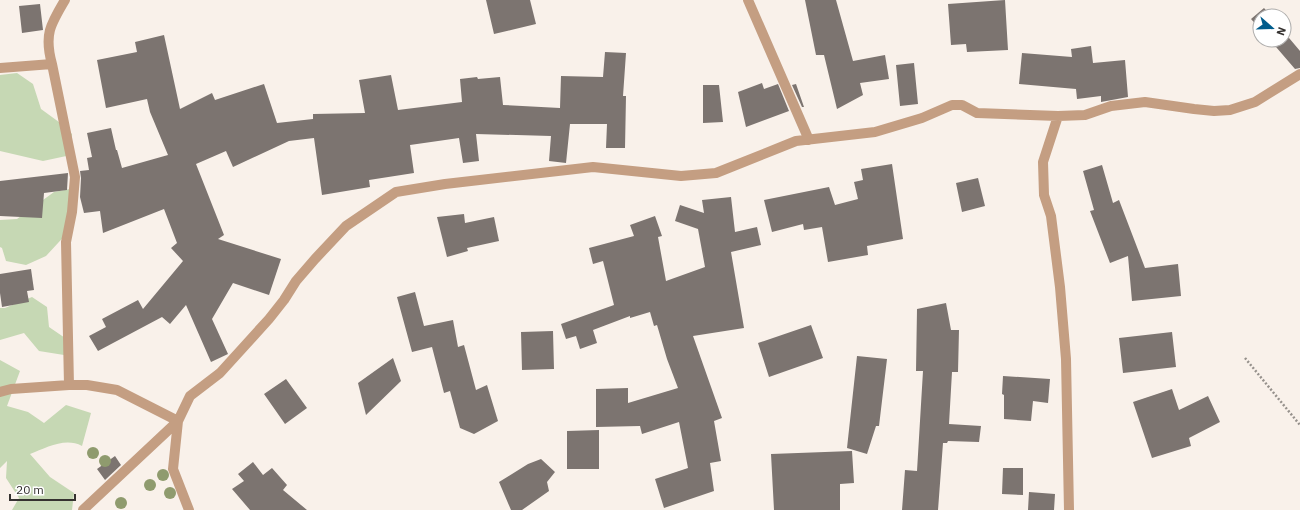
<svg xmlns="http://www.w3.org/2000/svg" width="1300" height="510" font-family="'IBM Plex Sans',sans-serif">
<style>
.green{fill:#c6d8b4}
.building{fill:#7c7470}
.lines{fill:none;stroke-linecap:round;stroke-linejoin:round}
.path{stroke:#96918c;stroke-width:2.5;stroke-dasharray:2 2;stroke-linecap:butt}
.street{stroke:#c49e82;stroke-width:10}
.tree{fill:#8f9b6e}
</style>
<rect width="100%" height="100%" fill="#f9f1ea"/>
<!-- green -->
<path class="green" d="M17 73 33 84 41 109 63 125 72 134 71 155 43 161 0 151V75Z
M70 189V230L46 256 26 265 6 261 2 248 0 247V220L17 219 54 192Z
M32 297 47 307 49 327 68 340 64 355 39 351 24 333 0 340V308H5Z
M0 360 20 371 7 406 28 412 44 423 66 405 91 413 82 446C65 437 46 448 30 454L50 477 74 493 72 510H12L19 498 6 478 7 461 0 468Z"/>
<!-- building -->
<path class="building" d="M486 0H530L536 24 494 34Z
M805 0H836L853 61 885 55 889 79 860 83 863 95 837 109 824 55H816Z
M1005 0 1008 50 967 52 966 44 951 45 948 4Z
M40 4 43 30 22 33 19 6Z
M1264 8 1271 16H1260V29L1251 19Z
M1284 32 1300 51V68L1295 69 1270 40H1284Z
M164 35 180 109 212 93 215 100 264 84 277 123 313 119V114L365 113 359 80 391 75 398 110 462 102 460 79 477 77 478 79 500 77 503 105 560 108 561 76 603 77 605 52 626 53 623 96H626L625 148H606L607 124H570L566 163 549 161 551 136 476 134 479 161 463 163 459 138 410 145 414 173 369 180 370 187 322 195 314 138 289 141 233 167 226 151 196 164 224 235 218 239 281 259 269 295 233 283 212 319 228 354 211 362 186 305 170 324 162 317 98 351 89 336 106 327 102 319 138 300 143 309 183 261 171 248 177 243 164 209 103 233 100 211 84 213 80 197 81 178 80 171 89 170 87 158 92 157 87 133 111 128 116 150H117L122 168 168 155 150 112 147 99 106 108 97 60 137 52 135 42Z
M1091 46 1093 63 1125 60 1128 97 1101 102V96L1077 99 1076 89 1019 84 1022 53 1072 57 1071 49Z
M914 63 918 104 900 106 896 65Z
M762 83 764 89 778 84 789 111 746 127 738 92Z
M796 84 804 107H802L792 85Z
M703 85H719L723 122 703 123Z
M892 164 903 239 867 246 868 255 828 262 822 227 804 230 803 224 772 232 764 200 829 187 835 205 858 199 854 182 863 180 861 169Z
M1102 165 1113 203 1119 200 1145 268 1178 264 1181 296 1132 301 1128 256 1110 263 1090 211 1094 210 1083 171Z
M68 173 67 190 44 193 42 218 0 216V181Z
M978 178 985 206 962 212 956 183Z
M731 197 735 232 757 227 761 245 731 252 744 328 693 336 722 418 714 421 721 461 710 463 714 491 664 508 655 479 688 468 679 422 642 434 640 426 596 427V389L628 388V403L678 388 667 359 657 325 654 326 650 312 630 318V316L593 330 597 343 580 349 576 336 566 339 561 324 614 305 603 261 593 264 589 248 634 236 630 225 655 216 662 236 658 237 666 281 705 267 698 229 675 221 680 205 704 213 702 200Z
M464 214 465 223 494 217 499 241 467 248 468 251 447 257 437 217Z
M31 269 34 290 27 291 29 302 2 307 0 293V274Z
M415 292 424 326 453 320 458 347 464 345 476 390 487 385 498 421 474 434 460 428 450 391 444 393 432 347 412 352 397 297Z
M946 303 951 330H959L958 372H952L949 424 981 426 979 442 948 441 947 443H943L938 510H902L905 470 917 471 923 371H916L917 309Z
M811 325 823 358 769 377 758 343Z
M553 331 554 369 522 370 521 332Z
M1172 332 1176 367 1123 373 1119 338Z
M857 356 887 359 879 426H876L867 454 847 448Z
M393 358 401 381 366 415 358 383Z
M1003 376 1050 379 1048 403 1033 401 1031 421 1004 419V395L1002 394Z
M286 379 307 408 285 424 264 394Z
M1172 389 1179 410 1208 396 1220 422 1189 438 1191 446 1152 458 1133 402Z
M599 430V469H567V431Z
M852 451 854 483 840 484V510H774L771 454Z
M115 456 121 465 105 480 97 469Z
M541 459 555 472 547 482 549 491 522 510H511L499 482 528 464Z
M253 462 263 475 272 468 287 485 283 490 307 510H250L232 489 244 481 238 474Z
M1003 468H1023V495L1002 494Z
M1029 492 1055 494 1054 510H1028Z"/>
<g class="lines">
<!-- path -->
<path class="path" d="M1245 358 1300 425"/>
<!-- street -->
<path class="street" d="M65 0C50 25 44 35 52 64L75 177 72 212 66 242 69 385
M748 0 809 140
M0 68 52 64
M1058 116 1043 162 1044 195 1051 216 1060 287 1066 359 1069 510
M0 392 11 389 69 385H87L117 390 178 421 173 469 189 510
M83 510 178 421 190 396 220 373 269 319 284 300 296 281 315 259 346 226 396 192 445 184 593 167 681 176 716 173 796 141 875 132 922 118 952 105H962L977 113 1058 116 1085 115 1111 106 1145 102 1194 109 1214 111 1230 110 1255 102 1300 74"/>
</g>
<!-- trees -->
<g class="tree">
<circle cx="93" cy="453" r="6"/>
<circle cx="105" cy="461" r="6"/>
<circle cx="163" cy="475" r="6"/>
<circle cx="150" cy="485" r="6"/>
<circle cx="170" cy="493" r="6"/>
<circle cx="121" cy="503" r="6"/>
</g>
<!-- north arrow -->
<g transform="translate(1272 28) rotate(110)"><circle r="19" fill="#ffffff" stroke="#aeadac"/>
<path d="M0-3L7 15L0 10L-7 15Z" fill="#005c8c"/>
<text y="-6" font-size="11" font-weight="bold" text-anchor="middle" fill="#353230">N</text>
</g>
<!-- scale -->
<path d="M10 494v6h65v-6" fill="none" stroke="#353230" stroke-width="2"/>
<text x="16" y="494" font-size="12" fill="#353230" stroke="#ffffff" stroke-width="3" paint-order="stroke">20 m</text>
</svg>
